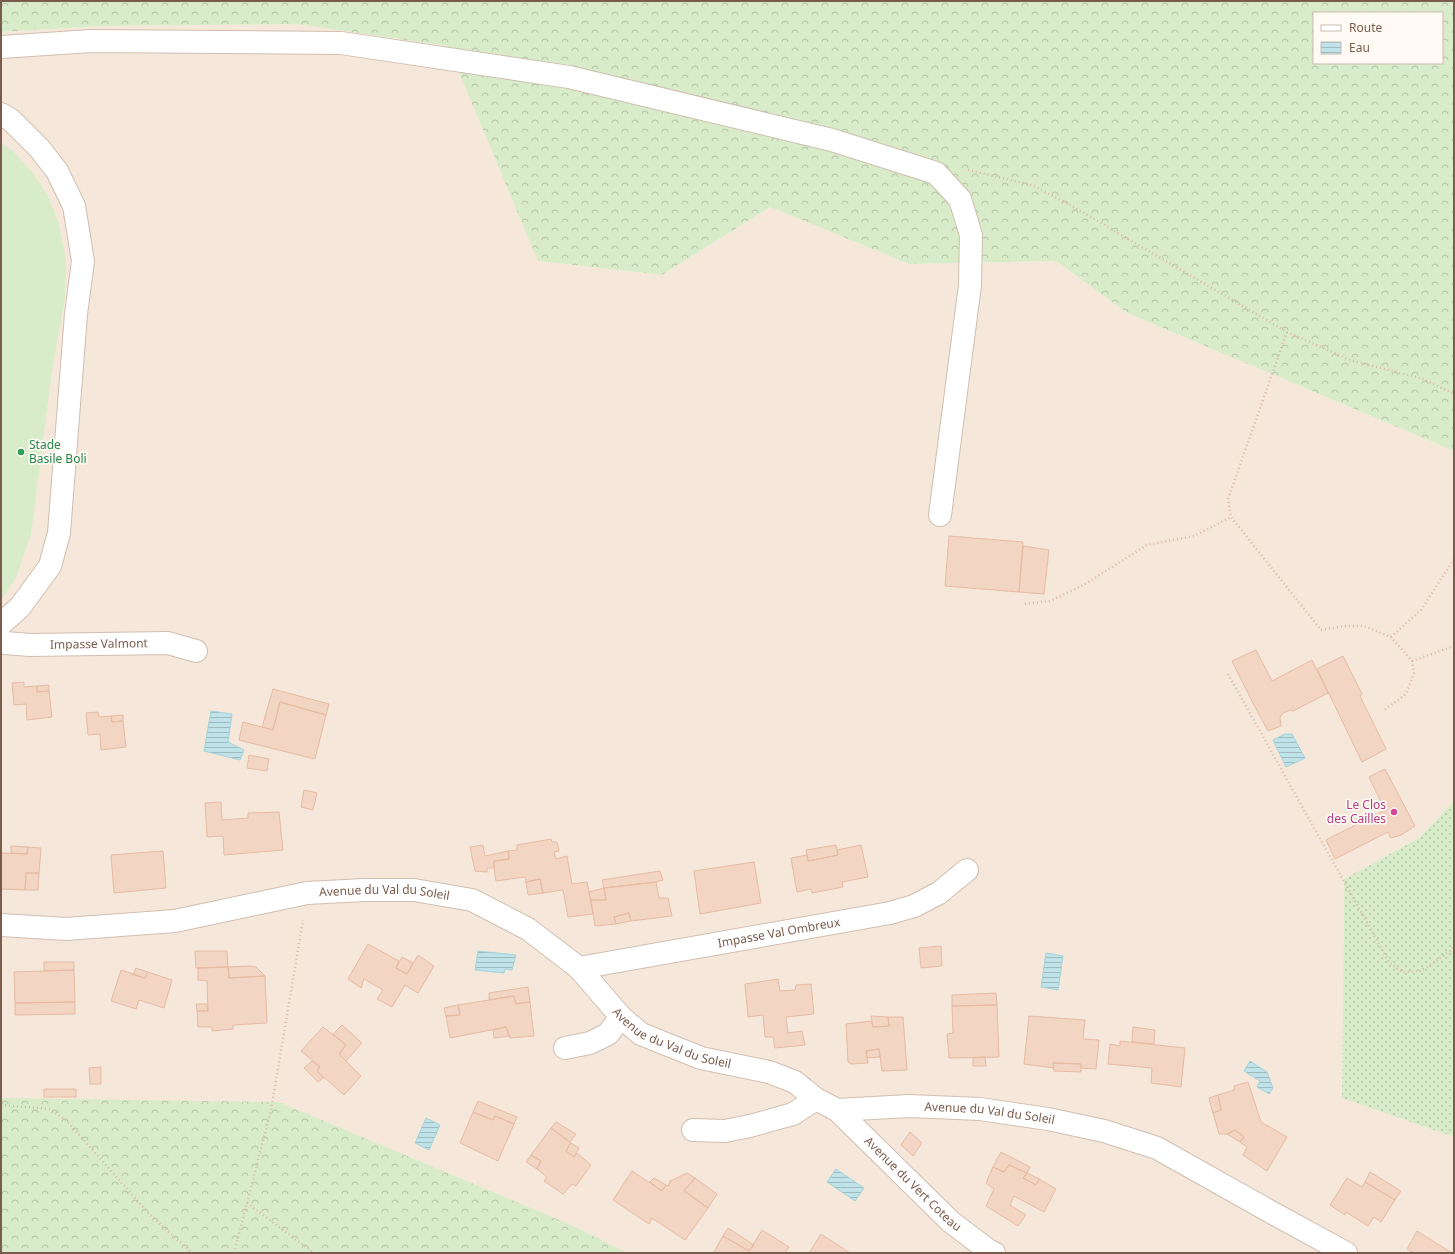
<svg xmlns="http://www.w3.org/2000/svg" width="1455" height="1254" font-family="'Noto Sans',sans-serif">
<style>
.residential{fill:#f5e8da}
.grass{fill:url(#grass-dots)}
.forest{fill:url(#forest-crowns);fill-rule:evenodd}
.garden{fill:#d8ecc9}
.water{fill:url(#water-rules);stroke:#a5d3da}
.building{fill:#f3d5c3;stroke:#e6bba3}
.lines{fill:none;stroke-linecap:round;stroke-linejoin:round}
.street-casing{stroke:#d1beb0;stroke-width:24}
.path{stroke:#d9b8a5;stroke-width:2.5;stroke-dasharray:1 3;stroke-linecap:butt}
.street{stroke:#fff;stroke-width:22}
.leisure-dot{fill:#2e9e5b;stroke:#fffaf3;stroke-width:1.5}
.hotel-dot{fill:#d1479c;stroke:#fffaf3;stroke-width:1.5}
.labels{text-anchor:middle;stroke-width:3.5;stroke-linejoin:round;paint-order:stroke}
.leisure-label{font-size:12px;fill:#27864d;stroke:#fffaf3;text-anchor:start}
.street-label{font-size:12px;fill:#7a5c4d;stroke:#fffaf3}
.hotel-label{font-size:12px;fill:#b23c85;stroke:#fffaf3;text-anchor:end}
</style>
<defs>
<pattern id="grass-dots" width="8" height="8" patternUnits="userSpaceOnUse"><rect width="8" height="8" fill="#d8ecc9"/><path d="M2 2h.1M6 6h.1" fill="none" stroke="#b4c2a5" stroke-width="1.8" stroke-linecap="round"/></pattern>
<pattern id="forest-crowns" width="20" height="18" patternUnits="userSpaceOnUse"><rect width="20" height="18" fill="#d8ecc9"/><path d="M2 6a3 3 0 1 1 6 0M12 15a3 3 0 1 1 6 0" fill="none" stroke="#b4c2a5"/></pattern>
<pattern id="water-rules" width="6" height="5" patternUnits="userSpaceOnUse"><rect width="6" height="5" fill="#bfe3e8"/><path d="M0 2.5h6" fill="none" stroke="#a0bbbe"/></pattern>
</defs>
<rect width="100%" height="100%" fill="#fdf6ec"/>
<!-- residential -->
<path class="residential" d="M296 24 448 46 539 261 662 275 770 207 909 264 1056 261 1127 313 1454 451V801L1419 838 1344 879 1342 1097 1454 1137V1253H1V32L104 26Z"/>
<!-- grass -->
<path class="grass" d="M1454 801V1137L1342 1098 1344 879 1419 838Z"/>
<!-- forest -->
<path class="forest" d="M1 1H1454V451L1127 313 1056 261 909 264 770 207 662 275 538 261 448 46 296 24 104 26 1 32ZM1314 13H1442V63H1314Z
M1 1098 279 1102 569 1224 627 1253H1Z"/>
<!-- garden -->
<path class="garden" d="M1 143 12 150 33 173 48 196 59 224 66 261 65 298 52 371 31 534 16 578 1 600Z"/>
<!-- water -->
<path class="water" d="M211 711 232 714 228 742 244 750 240 760 204 751Z
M1285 734H1292L1305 758 1286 767 1273 740Z
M478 951 516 955 512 970 505 969 504 973 475 970Z
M1046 953 1063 956 1058 990 1041 987Z
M1250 1061 1267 1072 1273 1088 1269 1094 1257 1087 1260 1081 1244 1071Z
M426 1118 440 1125 429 1150 415 1143Z
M836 1169 864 1188 855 1201 827 1182Z"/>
<!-- building -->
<path class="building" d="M949 536 1023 542 1019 592 945 586Z
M1023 546 1049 550 1044 594 1019 592Z
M1256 650 1272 681 1312 660 1328 693 1293 711 1290 710 1283 713 1280 717 1281 726 1268 731 1254 705 1232 661Z
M1343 656 1362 694 1360 696 1386 749 1362 762 1317 669Z
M24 682V687L37 686V692L49 691 52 717 27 720 26 704 14 705 12 683Z
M49 685V691L37 692V686Z
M273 689 329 704 326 715 280 702 273 730 262 727Z
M280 702 326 715 315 759 239 740 243 722 273 730Z
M98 712 99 717 111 716 112 722 123 721 126 747 101 750 100 734 88 735 86 713Z
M123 715V721L112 722 111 716Z
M249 755 269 759 267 771 247 768Z
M1385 769 1415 826 1401 835 1391 838 1388 832 1335 859 1326 840 1385 810 1369 777Z
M304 790 317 793 313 810 301 807Z
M221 802 222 820 248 818V813L279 812 283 850 224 855 223 836 207 837 205 803Z
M551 839 552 842H557L559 851 554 852 556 859 567 856 572 884 587 882 593 914 568 917 563 890 543 893 540 879 526 882 525 877 496 881 494 868V861L509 859 508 851 517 850V845Z
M483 845 485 856 508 851 509 859 494 861V868H487V872L475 871 470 847Z
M836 845 838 855 808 861 806 850Z
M861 845 868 877 842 882 843 887 812 893 811 889 797 892 791 858 807 855 808 861 838 855 837 850Z
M11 846 28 847 27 854 11 853Z
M28 847 41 848 39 873H26L25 890 1 889V853L27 854Z
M163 851 166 888 114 893 111 855Z
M754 862 761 903 700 914 694 871Z
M660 871 663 880 656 882 604 888 602 880Z
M26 873H39L38 890H25Z
M540 879 543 893 528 895 526 882Z
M656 882 659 898H668L672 916 631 921 629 913 614 917 616 924 595 926 591 900H606L604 888Z
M604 888 606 900H591L589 892Z
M629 913 631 921 616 924 614 917Z
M368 944 399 961 396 968 407 974 418 955 434 966 418 993 405 985 392 1007 377 999 383 990 364 979 361 988 348 979Z
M941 946 942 966 921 968 919 948Z
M195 951H227L228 967 196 968Z
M402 957 413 963 407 974 396 968Z
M44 962H74V970L44 971Z
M250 966 256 967 265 976 229 978 228 967Z
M228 967 229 978 265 976 267 1023 233 1025V1029L212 1031V1027H198L197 1011H208L207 981 198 980V968Z
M136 968 148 972 145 978 133 975Z
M74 970 75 1002 15 1003 14 972Z
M121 970 145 978 148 972 172 980 164 1008 139 1000 136 1009 111 1001Z
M778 979 780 991 795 990 796 985 811 984 814 1014 786 1017 788 1033 802 1031 805 1045 775 1048 773 1037H765L763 1015 748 1017 745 984Z
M528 987 530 1002 516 1004 514 996 489 1000V993Z
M996 993 997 1005 952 1006V995Z
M514 996 516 1004 530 1002 534 1036 510 1038 506 1027 450 1038 446 1016 460 1015 458 1005Z
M75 1002V1014L15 1015V1003Z
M196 1004H207L208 1011H197Z
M458 1005 460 1015 446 1016 444 1008Z
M997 1005 999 1057 949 1058 947 1034 953 1033 952 1006Z
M871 1016 888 1017 889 1026 873 1027Z
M1029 1016 1085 1020 1083 1039 1099 1040 1096 1069 1081 1068V1064L1053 1063 1054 1068 1024 1064Z
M888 1017H903L907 1070 882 1071 879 1049 866 1051 868 1063 851 1064 848 1062 846 1024 871 1021 873 1027 889 1026Z
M342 1025 362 1043 346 1061 339 1054 346 1045 333 1034Z
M323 1027 346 1045 339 1054 361 1076 344 1095 317 1071 320 1067 301 1051Z
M506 1027 509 1036 494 1038 493 1030Z
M1133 1027 1155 1030 1154 1044 1132 1042Z
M1120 1041 1185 1048 1181 1087 1151 1083 1152 1068 1108 1064 1110 1044 1120 1046Z
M879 1049 880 1057 867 1058 866 1051Z
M985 1057 986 1066H973V1058Z
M312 1061 320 1067 317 1071 323 1078 318 1082 304 1068Z
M1053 1063 1081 1064V1072L1054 1071Z
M101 1067V1084H90L89 1068Z
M1248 1082 1261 1122 1287 1137 1267 1171 1243 1155 1247 1147 1240 1142 1244 1137 1235 1130 1227 1134H1219L1213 1113 1221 1110 1218 1095 1234 1090V1086Z
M44 1089H76V1097H44Z
M1218 1095 1221 1110 1213 1113 1209 1098Z
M478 1101 517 1117 514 1124 495 1116 493 1120 473 1112Z
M473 1112 493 1120 495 1116 514 1124 498 1161 460 1143Z
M556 1122 576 1134 570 1142 551 1128Z
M551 1128 571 1143 566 1151 574 1157 577 1153 591 1165 576 1186 572 1184 563 1194 544 1181 547 1177 537 1169 541 1161 531 1155Z
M1235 1130 1244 1137 1240 1142 1227 1134Z
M910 1132 922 1143 913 1156 901 1145Z
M571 1143 579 1148 574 1157 566 1151Z
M1001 1152 1030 1167 1027 1173 1009 1165 1004 1172 993 1167Z
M531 1155 541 1161 537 1169 526 1162Z
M1009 1165 1027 1173 1023 1178 1036 1185 1039 1179 1056 1189 1044 1212 1014 1196 1010 1205 1026 1215 1018 1226 986 1206 994 1189 986 1183 993 1167 1004 1172Z
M632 1171 662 1191 666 1185 668 1186 670 1181 687 1173 695 1178 684 1191 708 1208 685 1240 652 1218 649 1224 613 1200Z
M1370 1172 1401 1191 1395 1200 1365 1182Z
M1027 1173 1039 1179 1036 1185 1023 1178Z
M654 1178 666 1185 662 1191 650 1182Z
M695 1178 717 1194 708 1208 684 1191Z
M1347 1178 1362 1187 1365 1182 1395 1200 1381 1222 1374 1217 1368 1226 1346 1212 1345 1215 1330 1205Z
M728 1228 754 1245 749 1251 723 1236Z
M762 1230 789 1247 785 1253H716L714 1252 723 1236 749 1251Z
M1417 1231 1452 1253H1414L1407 1249Z
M821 1234 850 1253H809Z"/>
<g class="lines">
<!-- street casing -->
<g class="street-casing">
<g id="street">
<path d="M1 47 91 41 341 43 569 77 832 140 936 173 960 199 971 235 970 285 940 515"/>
<path d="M1 114 11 120 40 149 57 171 74 206 83 261 76 314 59 533 50 566 20 607 1 624"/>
<path id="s1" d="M1 640 5 643 30 645 168 643 196 651"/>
<path id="s2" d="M1 925 66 929 175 921 307 893 364 890H414L472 900 528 929 579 968 621 1017 641 1034 701 1058 769 1072 795 1082 816 1099 837 1110 909 1106 980 1109 1048 1119 1104 1131 1157 1148 1269 1211 1346 1253"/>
<path id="s3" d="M579 968 890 913 914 906 939 893 967 870"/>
<path d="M565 1048 590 1043 608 1034 621 1017"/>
<path id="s4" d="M837 1110 951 1222 988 1250 994 1253"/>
<path d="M693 1130 725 1131 750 1126 793 1114 816 1099"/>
</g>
</g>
<!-- path -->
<path class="path" d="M968 170 1032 185 1072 206 1287 332 1350 360 1423 379 1454 394
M1287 332 1228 499 1231 517 1321 630 1344 626H1364L1391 637 1412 661 1414 673 1406 694 1383 711
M1025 604 1050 601 1085 584 1147 545 1194 536 1231 517
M1391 637 1421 610 1454 559
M1412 661 1454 646
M1228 674 1389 962 1402 972 1420 971 1432 964 1454 948
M1 1105 50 1109 66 1120 151 1216 192 1253
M247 1203 314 1253
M234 1253 271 1110 303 920"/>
<!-- street -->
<use href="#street" class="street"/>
</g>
<!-- markers -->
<circle class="leisure-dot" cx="21" cy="452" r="4"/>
<circle class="hotel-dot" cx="1394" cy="812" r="4"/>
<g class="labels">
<!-- leisure labels -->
<g class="leisure-label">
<text x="29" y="449">Stade<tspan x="29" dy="14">Basile Boli</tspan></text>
</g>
<!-- street labels -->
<g class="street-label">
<text dy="4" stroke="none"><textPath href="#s1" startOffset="99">Impasse Valmont</textPath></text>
<text dy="4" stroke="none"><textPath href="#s2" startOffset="387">Avenue du Val du Soleil</textPath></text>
<text dy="4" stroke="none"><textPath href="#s3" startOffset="203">Impasse Val Ombreux</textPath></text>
<text dy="4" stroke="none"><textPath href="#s2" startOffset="723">Avenue du Val du Soleil</textPath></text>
<text dy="4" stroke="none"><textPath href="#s2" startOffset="1059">Avenue du Val du Soleil</textPath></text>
<text dy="4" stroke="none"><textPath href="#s4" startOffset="106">Avenue du Vert Coteau</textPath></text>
</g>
<!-- hotel labels -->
<g class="hotel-label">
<text x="1386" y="809">Le Clos<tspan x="1386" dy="14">des Cailles</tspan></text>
</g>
</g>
<!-- border -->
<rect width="1455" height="1254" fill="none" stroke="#7a5c4d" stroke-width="4"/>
<!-- legend -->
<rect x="1313" y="12" width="130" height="52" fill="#fffaf3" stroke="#cabbb1"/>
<rect x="1321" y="25" width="20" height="6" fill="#ffffff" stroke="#cabbb1"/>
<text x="1349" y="32" font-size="12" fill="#7a5c4d">Route</text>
<rect x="1321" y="42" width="20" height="12" fill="url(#water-rules)" stroke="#cabbb1"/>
<text x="1349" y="52" font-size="12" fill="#7a5c4d">Eau</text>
</svg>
